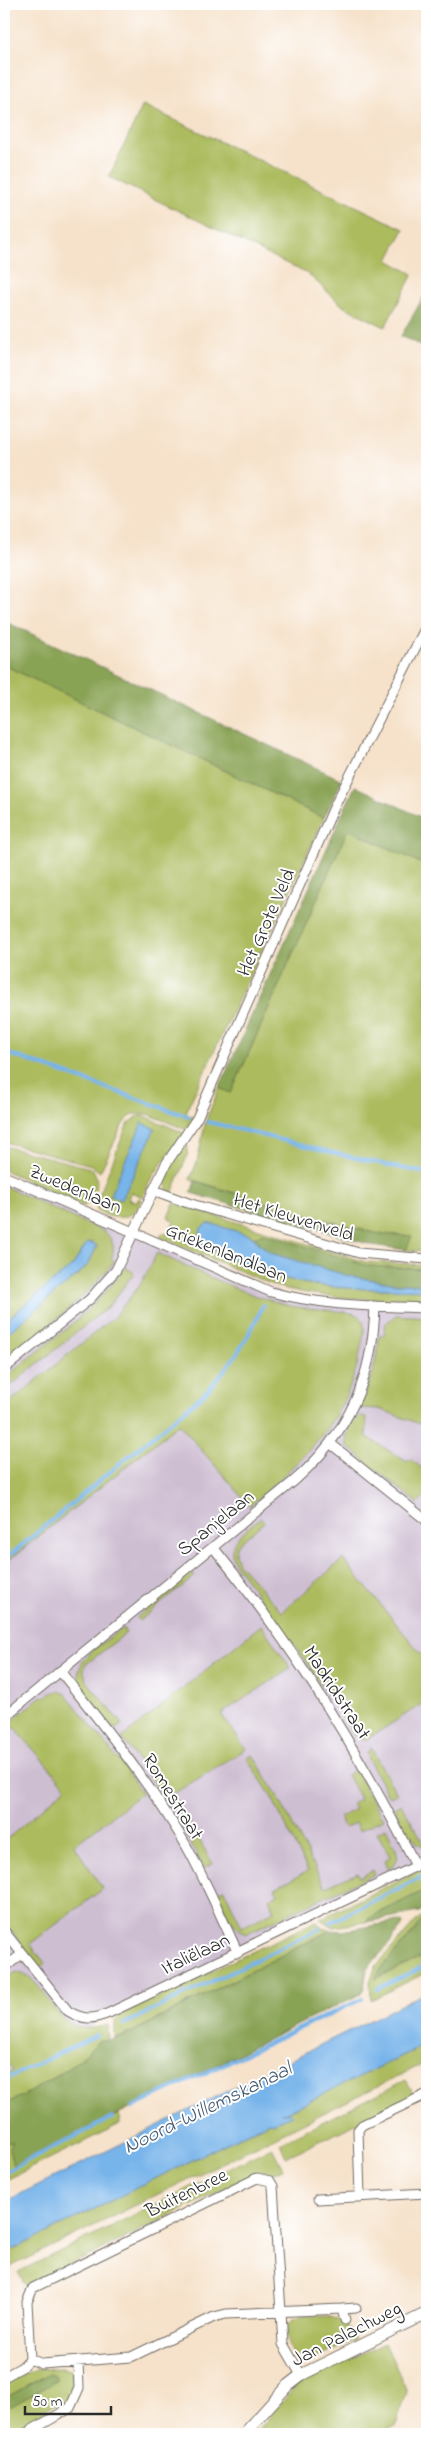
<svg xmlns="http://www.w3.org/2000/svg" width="431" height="2438" font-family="'Indie Flower',sans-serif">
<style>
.industrial{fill:#cebed2}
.green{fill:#acbb5d;stroke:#6c7344}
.forest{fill:#89a354;stroke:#5a6740}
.water{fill:#77b4ea;stroke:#51708a}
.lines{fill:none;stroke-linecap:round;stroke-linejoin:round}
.stream{stroke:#77b4ea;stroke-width:4}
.minor-casing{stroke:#726b63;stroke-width:11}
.tertiary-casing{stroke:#726b63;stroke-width:13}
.minor{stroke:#fff;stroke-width:9}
.tertiary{stroke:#fff;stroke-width:11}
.labels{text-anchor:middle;stroke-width:4;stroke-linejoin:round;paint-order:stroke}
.street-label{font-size:20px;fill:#2b2b2b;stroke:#fff}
.water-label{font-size:21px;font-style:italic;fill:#465b6e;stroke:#fff}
</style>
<rect width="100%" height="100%" fill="#fff"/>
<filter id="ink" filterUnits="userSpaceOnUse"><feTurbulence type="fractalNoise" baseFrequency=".02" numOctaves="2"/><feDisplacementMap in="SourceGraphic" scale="10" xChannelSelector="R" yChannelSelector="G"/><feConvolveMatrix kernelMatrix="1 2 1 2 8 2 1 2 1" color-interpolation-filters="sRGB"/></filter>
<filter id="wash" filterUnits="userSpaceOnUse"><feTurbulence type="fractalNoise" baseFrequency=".0096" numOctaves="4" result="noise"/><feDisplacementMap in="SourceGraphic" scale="20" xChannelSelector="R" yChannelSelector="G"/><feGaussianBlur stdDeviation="1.12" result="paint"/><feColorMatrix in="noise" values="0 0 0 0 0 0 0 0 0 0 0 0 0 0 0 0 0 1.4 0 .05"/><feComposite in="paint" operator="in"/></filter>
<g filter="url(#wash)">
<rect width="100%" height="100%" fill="#f6e2ca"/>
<!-- industrial -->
<path class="industrial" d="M4 1176 292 1297 427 1308V1861L109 2013 68 2044 4 2074Z"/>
<!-- green -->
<path class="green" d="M143 105 404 229 388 260 413 274 385 327 343 306 308 274 109 177Z
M4 665 324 818 188 1107 186 1114 194 1117 187 1130 148 1114H133L123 1124 100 1172 91 1165 4 1142Z
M348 829 427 866V1251L406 1250 411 1236 379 1234 299 1213 190 1179 197 1162 206 1120 219 1088 231 1093Z
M138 1116H145L184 1133 151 1179 143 1197 131 1192 128 1199 136 1202 139 1198 142 1200C134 1220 114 1222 97 1210L96 1203 127 1125Z
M4 1146 90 1168C103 1177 95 1197 85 1206L81 1205 4 1170Z
M188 1146 187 1156 172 1194 168 1191 165 1181 176 1156 184 1147Z
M4 1186 105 1232C113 1240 116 1248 111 1259L115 1261C83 1301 43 1330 4 1362V1336L81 1272 89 1263 97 1246 92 1243H87L73 1265 4 1322Z
M174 1203 366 1262 427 1265V1269L368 1266 262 1233 255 1238 250 1235 199 1241 202 1245C233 1258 264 1274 298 1282 340 1291 385 1288 427 1290V1301C377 1299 324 1300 275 1286L160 1237 162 1233 168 1234 174 1221 168 1217Z
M157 1253C200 1272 244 1295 291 1306 304 1309 352 1310 359 1316 368 1324 363 1337 361 1348 347 1423 304 1457 250 1506L179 1424 4 1564V1407L114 1317 140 1285Z
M125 1267 134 1273 108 1307 4 1391V1378C46 1344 94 1312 125 1267Z
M396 1315 427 1317V1424L423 1421 420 1424 379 1409 360 1408 373 1373 380 1335H384L386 1323Z
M361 1416 367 1417 366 1436 407 1462 410 1459 427 1472V1494L418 1504 347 1446C344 1434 350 1422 361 1416Z
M260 1518 264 1522 236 1546 235 1554 238 1563 282 1612 343 1559 427 1661V1701L367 1739 362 1740 354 1736 310 1667 234 1563C225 1541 245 1531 260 1518Z
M192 1573 195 1576 139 1621 137 1617Z
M261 1625 291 1668 221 1714 246 1749 173 1794 179 1805 172 1809 122 1738Z
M123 1628 126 1633 85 1665 84 1671 86 1680 122 1724 115 1730 82 1688C66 1662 105 1642 123 1628Z
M59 1691 66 1694 120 1762 142 1793 74 1845 103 1889 30 1944 45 1963 40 1968 4 1922V1842L66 1787 14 1727 8 1731 5 1727 41 1696 44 1697 51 1693Z
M371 1748 397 1794 389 1797 368 1759 367 1753Z
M253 1755 277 1795 325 1887 358 1873 360 1877 373 1870 375 1874 245 1934 237 1928 233 1922H231L217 1892 224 1889 242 1927 274 1911 269 1899 278 1894 275 1888 308 1871 271 1796 247 1758Z
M355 1770 383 1819 359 1831 355 1823 344 1828 340 1817 355 1809 352 1804 360 1799 347 1775Z
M401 1804 427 1848 417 1843 412 1836 409 1837 394 1808Z
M184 1813 213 1864 204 1868 177 1818Z
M386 1828 396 1849 398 1858 394 1865 388 1868 385 1860 390 1857 377 1832Z
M427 1866V1889L369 1918 367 1922 334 1927 320 1919Z
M427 1914V1917C419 1921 417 1928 411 1934 399 1949 386 1961 376 1978L427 1955V1972L371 2000 370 1981 376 1966 419 1918Z
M316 1921 322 1928 331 1930 124 2036 115 2038V2019L118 2016Z
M16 1972C55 1980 48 2042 108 2025L109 2040H99C83 2063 30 2094 4 2104V2076L13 2071 4 2059V1977L5 1979Z
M427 2044V2062L4 2270V2254L269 2122 273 2123 291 2115 282 2114Z
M406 2080 415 2096 286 2157 280 2143Z
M119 2114 120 2124 4 2181V2143L13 2142V2166Z
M272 2147 283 2169 272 2173 261 2171 28 2286 24 2284 18 2272Z
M328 2316C343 2321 349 2325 355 2340L308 2362 296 2358C290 2350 288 2343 287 2332 285 2311 314 2317 328 2316Z
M385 2343 407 2391 396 2425 379 2434H255L295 2387 305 2380Z
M63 2368 73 2371 75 2397 63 2409 58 2402 42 2412 46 2419 19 2434H4V2410L56 2381 50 2373 4 2399V2384L36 2369Z"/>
<!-- forest -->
<path class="forest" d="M427 291V349L401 336Z
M4 621 342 780 324 818 4 665Z
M355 786 427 820V866L348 829 231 1093 219 1088Z
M195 1181 299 1213 379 1234 412 1236 406 1250 372 1245 191 1193Z
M262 1233 368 1266 427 1269V1285L396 1284 349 1276 270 1253 255 1238Z
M427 1889V1908L419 1912 367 1922 369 1918Z
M427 1917V1955L375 1979C384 1961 400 1949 412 1934 418 1927 419 1921 427 1917Z
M398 1921 403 1923 402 1927 385 1949 367 1968 364 1988 360 1994 13 2166 9 2148 13 2142 4 2143V2104C30 2094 83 2063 99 2040L107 2041 125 2036 331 1930 343 1931Z
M50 2373 55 2375 57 2381 4 2410V2399Z"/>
<!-- water -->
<path class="water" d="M142 1123 155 1129 123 1197 121 1200 110 1195Z
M208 1223 250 1235 270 1253 349 1276 396 1284 427 1285V1290C385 1288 340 1291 298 1282 264 1274 233 1258 202 1245L199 1241 201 1228Z
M87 1243H92L97 1246 89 1263 81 1272 4 1336V1322L73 1265Z
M427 1992V2044L282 2114 290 2112 292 2115 273 2123 269 2122 4 2254V2202Z"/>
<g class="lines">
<!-- stream -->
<path class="stream" d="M4 1052 189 1117
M208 1122C281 1139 354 1160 427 1173
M4 1560 205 1393C231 1364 247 1342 263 1305
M331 1922 427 1874
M377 1989 427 1965
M124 2024 319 1929
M4 2080 97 2035
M133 2107 362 1999
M4 2172 112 2118"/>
</g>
</g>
<g filter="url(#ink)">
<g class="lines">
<!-- minor casing -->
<g class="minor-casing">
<path id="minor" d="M4 1176 271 1292C322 1306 375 1306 427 1308
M153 1190 188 1203 359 1253 427 1259
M4 1369 90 1299 116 1270 166 1164 197 1118 335 805 427 625
M331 1444 427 1521
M213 1547C293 1645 360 1753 416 1866
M60 1671C104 1726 147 1780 183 1840 204 1876 220 1915 238 1953
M4 1717 294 1481C349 1433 373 1378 375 1306
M4 1931 68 2011C83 2020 93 2020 109 2013L427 1861
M4 1968 22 1954
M360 2197 358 2130 362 2125 427 2094
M318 2199 427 2193
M342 2309 356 2308
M30 2359 42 2364 131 2357 214 2317 226 2314 342 2309 345 2320
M4 2377 22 2367 30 2359 27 2302 33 2288 257 2178 270 2181 273 2186 283 2344 301 2375
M25 2434 70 2408 79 2388 78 2361"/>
</g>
<!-- tertiary casing -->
<g class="tertiary-casing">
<path id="tertiary" d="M244 2434 288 2385 301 2375 427 2313"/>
</g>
<!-- minor -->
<use href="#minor" class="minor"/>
<!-- tertiary -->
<use href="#tertiary" class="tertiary"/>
</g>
</g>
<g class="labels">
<!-- street labels -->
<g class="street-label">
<text transform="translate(265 922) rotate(-66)" y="7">Het Grote Veld</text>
<text transform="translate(76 1188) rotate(23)" y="7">Zwedenlaan</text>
<text transform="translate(294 1216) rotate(17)" y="7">Het Kleuvenveld</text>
<text transform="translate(227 1252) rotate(22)" y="7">Griekenlandlaan</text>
<text transform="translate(215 1522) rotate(-39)" y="7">Spanjelaan</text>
<text transform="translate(338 1692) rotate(57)" y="7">Madridstraat</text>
<text transform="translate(174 1796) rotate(58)" y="7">Romestraat</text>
<text transform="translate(195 1953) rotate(-25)" y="7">Italiëlaan</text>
<text transform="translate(186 2192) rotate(-26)" y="7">Buitenbree</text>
<text transform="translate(346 2333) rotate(-27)" y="7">Jan Palachweg</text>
</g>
<!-- water labels -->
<g class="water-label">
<text transform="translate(207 2107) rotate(-26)" y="7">Noord-Willemskanaal</text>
</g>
</g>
<!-- margin -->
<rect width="431" height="2438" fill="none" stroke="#fff" stroke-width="20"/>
<!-- scale -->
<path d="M25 2406v8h86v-8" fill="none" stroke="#2b2b2b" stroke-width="2.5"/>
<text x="32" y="2406" font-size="15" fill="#2b2b2b" stroke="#ffffff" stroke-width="4" paint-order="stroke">50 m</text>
</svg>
